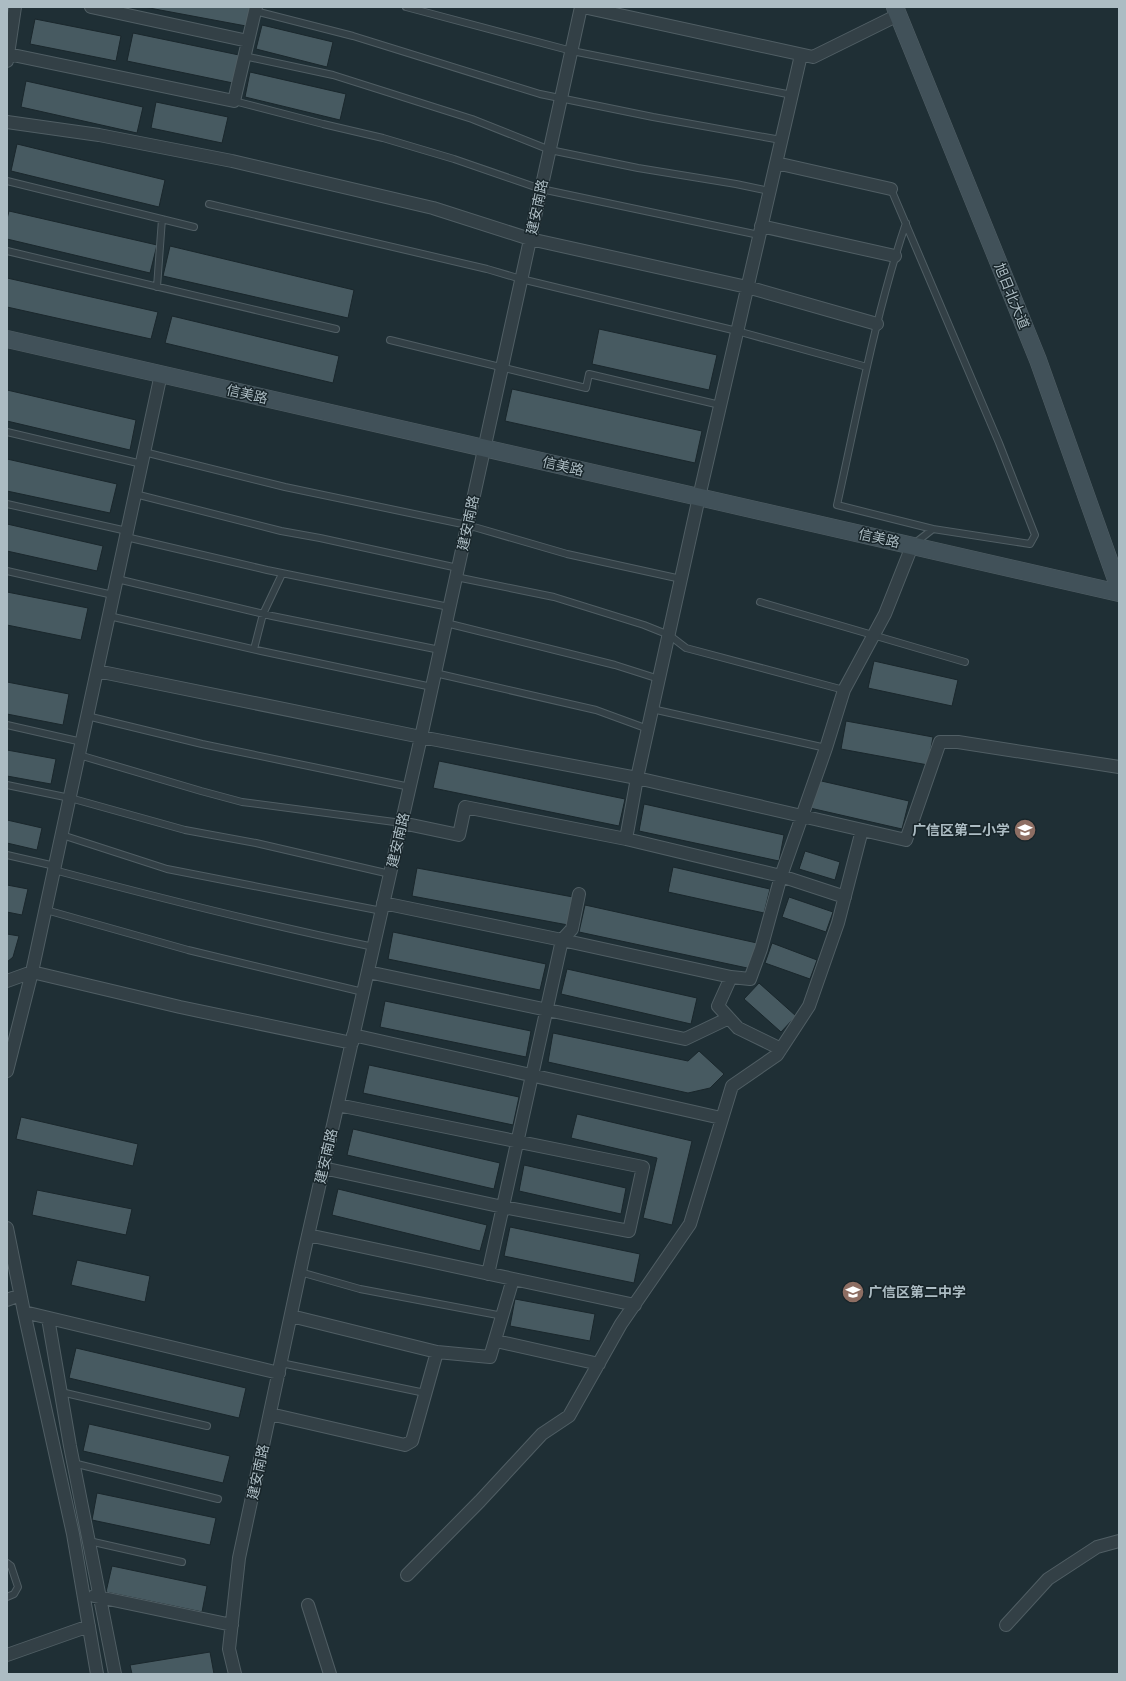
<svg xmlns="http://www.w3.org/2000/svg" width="1126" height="1681" font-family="'Open Sans','Noto Sans SC',sans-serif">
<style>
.building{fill:#475a61;stroke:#1a272c}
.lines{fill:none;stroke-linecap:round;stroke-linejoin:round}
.lane-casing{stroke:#505e64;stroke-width:8}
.street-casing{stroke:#505e64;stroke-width:14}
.secondary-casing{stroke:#505e64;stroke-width:18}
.lane{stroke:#334046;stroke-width:6}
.street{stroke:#334046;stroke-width:12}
.secondary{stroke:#415159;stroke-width:17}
.labels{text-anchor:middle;stroke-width:3;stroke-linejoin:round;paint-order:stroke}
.street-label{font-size:14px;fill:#acbcc3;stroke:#18252a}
.poi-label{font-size:14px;font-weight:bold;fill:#acbcc3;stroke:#18252a;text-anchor:end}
</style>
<rect width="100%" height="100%" fill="#1f2f35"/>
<!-- building -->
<path class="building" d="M144 7H250L246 26Z
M35 19 121 36 116 61 30 44Z
M262 25 333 42 327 67 256 49Z
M133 33 239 55 233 83 127 61Z
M250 72 346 94 340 120 245 97Z
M26 81 143 107 137 133 21 107Z
M156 102 228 117 222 143 151 128Z
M17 144 165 180 159 207 11 171Z
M9 211 157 245 150 273 7 239V219Z
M170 246 354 290 348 318 163 276Z
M7 278 158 312 151 339 7 307Z
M172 316 339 356 333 383 165 343Z
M599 329 717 355 709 390 592 364Z
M512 389 702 431 695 463 505 421Z
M7 390 136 420 130 450 7 421Z
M7 459 117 484 110 513 7 491Z
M7 524 103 546 97 571 7 551Z
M7 592 88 608 81 640 7 625Z
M874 661 958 680 952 706 868 688Z
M7 682 69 694 63 725 7 714Z
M846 721 933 737 928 765 841 749Z
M7 750 56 759 51 784 7 776Z
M439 761 625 799 619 826 433 788Z
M817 780 909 801 902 829 810 808Z
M644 804 784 835 779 861 639 831Z
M7 820 42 828 37 850 7 843Z
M805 851 840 862 835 880 799 869Z
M673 867 770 889 764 913 668 892Z
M417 868 573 897 568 925 412 896Z
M7 885 28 889 22 915 7 912Z
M789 897 833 912 826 932 782 917Z
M585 905 757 943 752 969 579 932Z
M393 932 546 964 540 990 388 959Z
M7 934 19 936 13 957 7 962Z
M772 943 817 960 810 979 765 963Z
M567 969 697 998 691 1024 561 994Z
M759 983 796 1016 781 1032 744 999Z
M385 1001 531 1031 526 1057 380 1027Z
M553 1033 688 1061 699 1051 724 1074 710 1088 688 1093 548 1062Z
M369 1065 519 1097 513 1125 363 1093Z
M577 1114 692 1141 672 1225 643 1218 657 1158 571 1138Z
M21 1117 138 1144 133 1166 16 1139Z
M353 1129 500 1163 494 1189 347 1155Z
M524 1165 626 1188 621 1214 519 1191Z
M338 1189 487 1225 480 1251 332 1215Z
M37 1190 132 1209 126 1235 32 1215Z
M510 1227 640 1254 634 1283 504 1256Z
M77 1260 150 1276 145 1302 71 1285Z
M515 1299 595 1314 590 1341 510 1326Z
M76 1348 246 1388 239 1418 69 1378Z
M89 1424 230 1456 223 1483 83 1451Z
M97 1493 216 1518 210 1545 92 1520Z
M112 1566 207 1586 202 1612 106 1592Z
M210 1652 214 1674H132L130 1665Z"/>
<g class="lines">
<!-- lane casing -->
<g class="lane-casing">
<path id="lane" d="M406 7 572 51 792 95
M255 11 353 36 540 94 653 117 781 140
M244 56 333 75 472 119 550 150 638 168 736 184 769 191
M234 101 323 124 383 138 454 159 541 189 759 235
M7 181 194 227
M891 189 999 443 1035 535 1030 544 933 529 915 543
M209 204 487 269 521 279 737 331 867 367
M906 223C875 315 858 411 837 505L933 529
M7 251 336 329
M157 287 162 219
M390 340 586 388 589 374 720 405
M7 432 142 464
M144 452 285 487 467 525 567 554 681 579
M135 494 281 531 320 538 458 568
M7 504 127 531
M126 537 267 570 449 607
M7 571 113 595
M456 577 554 597 644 625 669 635 686 648 844 690
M117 579 272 616 440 650
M760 602 965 662
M109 616 261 651 432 687
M446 623 615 665 659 679
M254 649 263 614 282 574
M435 673 596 710 648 729
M652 709 826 748
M87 716 202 744 410 787
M7 725 82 742
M79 755 201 791 242 802 402 823
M7 785 70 798 185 830 256 843 390 874
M62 835 167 869 382 911
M7 855 55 866
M54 870C160 898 266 925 374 947
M46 910 188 950 363 992
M300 1272 360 1289 503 1316
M281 1363 425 1393
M61 1392 207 1426
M73 1463 218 1499
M89 1541 182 1562
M7 1563 11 1566 18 1587 14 1594 7 1597"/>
</g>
<!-- street casing -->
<g class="street-casing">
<path id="street" d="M91 7 248 41
M583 7 813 57 898 15
M8 54 234 101 256 7
M7 61 15 7
M7 122 99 135 232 161 433 208 530 239 747 287 877 324
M776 163 891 189
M761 226 895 256
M97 671 421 737 637 778 699 497 801 55
M402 823 459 835 465 807 626 839 637 778 906 840 940 742H958L1119 767
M626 839 781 876 845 897
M579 894 572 929 562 940 731 977 718 1006 738 1028 781 1049
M383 903 562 940 488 1274
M368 972 685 1039 729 1018
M731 977 750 979 761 949 781 876 826 748 844 690 885 614 912 546
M7 981 32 972 180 1007 352 1043
M353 1035 721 1118
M7 1071 32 972 161 374
M323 1168 503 1207 629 1231 643 1167 338 1105
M7 1228 24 1312 73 1534 97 1674
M308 1235 635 1305
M7 1300 20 1295
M24 1312 279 1373
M291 1316 437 1352 490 1357 513 1279
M48 1318 70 1446 115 1674
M496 1341 599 1364
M270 1414 405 1445 412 1441 437 1352
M407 1575 480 1501 542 1434 569 1416 621 1324 690 1224 732 1086 777 1055 809 1006 838 923 862 830
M94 1596 232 1625
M308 1605 330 1674
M1006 1625 1048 1579 1097 1547 1119 1541
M7 1655 89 1626
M235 1674 229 1649 239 1558 304 1253 421 737 581 7"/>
</g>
<!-- secondary casing -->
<g class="secondary-casing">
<path id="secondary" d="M895 7 1038 360 1119 588
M7 339 1119 593"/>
</g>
<!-- lane -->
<use href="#lane" class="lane"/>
<!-- street -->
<use href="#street" class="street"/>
<!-- secondary -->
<use href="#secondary" class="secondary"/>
</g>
<!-- icons -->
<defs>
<g id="school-disc" transform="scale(1.15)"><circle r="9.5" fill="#8d6e63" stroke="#18252a"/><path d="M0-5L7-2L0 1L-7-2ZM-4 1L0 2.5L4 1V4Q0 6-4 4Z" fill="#fff"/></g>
</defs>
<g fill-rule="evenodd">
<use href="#school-disc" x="1025" y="830"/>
<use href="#school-disc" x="853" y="1292"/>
</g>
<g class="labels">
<!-- street labels -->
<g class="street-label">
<text transform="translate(537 207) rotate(-78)" y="5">建安南路</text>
<text transform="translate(1012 296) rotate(68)" y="5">旭日北大道</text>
<text transform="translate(247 394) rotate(13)" y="5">信美路</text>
<text transform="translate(563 466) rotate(13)" y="5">信美路</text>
<text transform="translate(468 523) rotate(-78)" y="5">建安南路</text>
<text transform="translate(879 538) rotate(13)" y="5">信美路</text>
<text transform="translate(398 840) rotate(-77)" y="5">建安南路</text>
<text transform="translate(326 1156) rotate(-77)" y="5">建安南路</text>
<text transform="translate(258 1472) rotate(-78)" y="5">建安南路</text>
</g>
<!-- poi labels -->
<g class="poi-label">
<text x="1010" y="835">广信区第二小学</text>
<text x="868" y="1297" text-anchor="start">广信区第二中学</text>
</g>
</g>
<!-- border -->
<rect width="1126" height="1681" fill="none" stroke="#acbcc3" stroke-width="16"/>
</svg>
